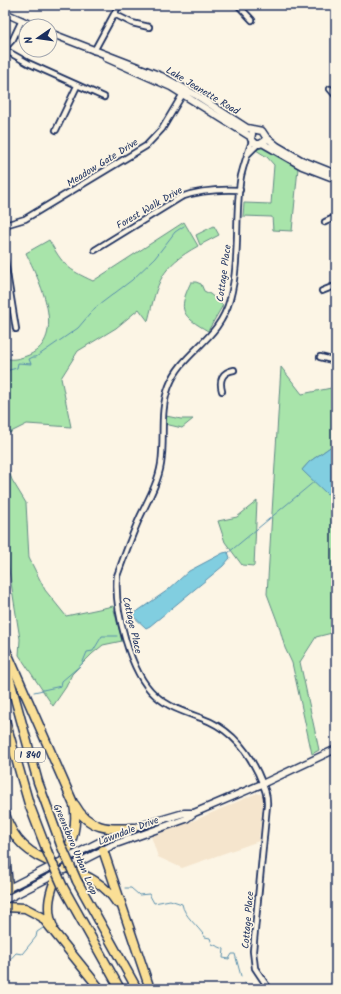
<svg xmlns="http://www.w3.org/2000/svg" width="341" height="994" font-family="Kalam,sans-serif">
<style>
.built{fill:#f5e5cd}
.green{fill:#a8e4aa;stroke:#628a84}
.water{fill:#81cee0;stroke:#588eac}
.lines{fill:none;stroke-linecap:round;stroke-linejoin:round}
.stream{stroke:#588eac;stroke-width:1}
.street-casing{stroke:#1b2f5e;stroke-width:8}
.secondary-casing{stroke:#1b2f5e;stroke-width:9}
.highway-casing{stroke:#1b2f5e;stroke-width:11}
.street{stroke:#fcf5e5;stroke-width:4.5}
.secondary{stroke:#fcf5e5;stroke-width:6}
.highway{stroke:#fadf96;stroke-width:8}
.highway-bridge-casing{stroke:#1b2f5e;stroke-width:11;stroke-linecap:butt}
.highway-bridge{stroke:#fadf96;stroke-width:8}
.labels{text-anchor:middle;stroke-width:3.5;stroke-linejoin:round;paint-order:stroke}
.shield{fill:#fcf5e5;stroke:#5e6a86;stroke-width:1}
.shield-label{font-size:9px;font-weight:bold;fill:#1b2f5e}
.street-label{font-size:10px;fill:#1b2f5e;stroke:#fcf5e5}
</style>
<rect width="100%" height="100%" fill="#fcf5e5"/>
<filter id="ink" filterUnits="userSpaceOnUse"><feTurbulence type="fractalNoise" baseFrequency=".025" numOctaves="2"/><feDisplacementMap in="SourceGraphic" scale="8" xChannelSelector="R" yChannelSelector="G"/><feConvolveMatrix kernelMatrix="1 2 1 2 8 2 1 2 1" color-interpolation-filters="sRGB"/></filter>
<g filter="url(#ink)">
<!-- built -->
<path class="built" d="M257 793 263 795V801L259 841 182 868 158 857 151 836 200 818Z"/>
<!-- green -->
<path class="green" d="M263 147 298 168 292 231 273 230 272 217 243 216 244 203 271 204 274 165 267 157 256 150Z
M184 222 198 246C160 267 158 281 148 321L139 309 116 328 78 351 61 378 71 427 27 424 5 435V358C13 361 21 358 29 355 68 337 39 280 26 253L49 240C63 265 67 269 93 281Z
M214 226 219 235 200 245 196 235Z
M191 282H196L201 284 204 291 210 294 223 305 208 331C182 316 177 311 191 282Z
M281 367 302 394 336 387V443L309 462 302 470 314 481 330 491 336 488V632L316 637 300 662 319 750 312 754 292 663 285 648 279 626 267 594Z
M166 416 181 419H193L182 428 165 424Z
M5 461 12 480 26 503 29 558 45 590 66 616 113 606 122 641 103 645 92 654 72 674 66 687 53 706 19 655 20 639 5 545Z
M257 501 254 566 242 565 225 542 218 521 237 517Z"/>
<!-- water -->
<path class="water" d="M336 443V488L327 494 302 470 309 462Z
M228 552 230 558 223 566 150 626 146 628 132 615 168 590 189 571 223 553Z"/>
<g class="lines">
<!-- stream -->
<path class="stream" d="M5 377 9 370 17 368 18 363 31 364 29 359 33 357H36L78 328 95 308 132 280 155 258 175 232 184 226
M228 553 315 481
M34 692 61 686 62 681 82 664 87 652 93 651 102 636H117
M125 888H131L139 895 149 894 154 903 170 900 182 904C184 916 198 926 205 937L210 938 212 944 224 949 223 958 229 959 232 954H235L241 976
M5 965 16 953 22 954 36 937 37 932 43 928
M245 983 253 989"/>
<!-- street casing -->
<g class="street-casing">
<path id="street" d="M238 5 252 20
M114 14 132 23 149 27
M5 48 13 39 22 20
M5 50 28 63 104 97
M94 51 119 5
M330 89 336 96
M56 130 77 86
M252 141C248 152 244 164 241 176 234 215 241 259 230 299 219 341 183 350 169 386 159 412 165 438 161 464 158 483 148 500 140 517 131 537 124 557 117 576 114 609 130 673 155 695 168 707 184 712 201 718 227 727 246 748 258 773 262 783 268 793 267 805L253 951 255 968 269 989
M247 155 258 144
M325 222 336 217
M5 225 25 219 146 146 162 129 184 92
M95 250 181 197C200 190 219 189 240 190
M5 261 16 329
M322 291 332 287 336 288
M320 357 336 361
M222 391C219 380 222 372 234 370"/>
</g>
<!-- secondary casing -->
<g class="secondary-casing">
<path id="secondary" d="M5 13 34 26
M50 33 161 76 196 95 247 128 262 131 266 137 277 146 301 160 336 174
M106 58 171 87 251 137
M252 134 251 139 256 144H260L265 141
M262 143 302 166 336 179
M5 890 109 837 133 828 184 813H194
M5 900 113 845 186 819 194 813 262 784 336 749"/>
</g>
<!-- highway casing -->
<g class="highway-casing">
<path id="highway" d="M5 648 74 805C78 825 72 841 64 860
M5 662 38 782 61 845
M5 720 29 804 47 851
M75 805C88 829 109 830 133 828
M5 814C13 841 30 855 56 864
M5 850 8 889
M103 850 150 989
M67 868C88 876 105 884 117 903
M77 881 137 989
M63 887 120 989
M5 907 25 908 42 917 100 989
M53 927C45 908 50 891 58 873"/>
</g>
<!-- street -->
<use href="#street" class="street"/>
<!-- secondary -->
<use href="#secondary" class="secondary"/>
<!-- highway -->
<use href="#highway" class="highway"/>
<!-- highway-bridge casing -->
<g class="highway-bridge-casing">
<path id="highway-bridge" d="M61 845 77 881
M47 851 63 887"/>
</g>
<!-- highway-bridge -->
<use href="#highway-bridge" class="highway-bridge"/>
</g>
</g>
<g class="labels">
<!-- shield labels -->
<rect class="shield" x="15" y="748" width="30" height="14" rx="3"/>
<g class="shield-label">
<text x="30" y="758">I 840</text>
</g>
<!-- street labels -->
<g class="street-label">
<text transform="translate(203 90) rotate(31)" y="4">Lake Jeanette Road</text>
<text transform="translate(102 162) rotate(-32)" y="4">Meadow Gate Drive</text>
<text transform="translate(149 207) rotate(-30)" y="4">Forest Walk Drive</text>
<text transform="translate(223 273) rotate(-82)" y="4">Cottage Place</text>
<text transform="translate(133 625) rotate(77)" y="4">Cottage Place</text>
<text transform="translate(128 830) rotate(-21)" y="4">Lawndale Drive</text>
<text transform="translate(76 849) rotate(67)" y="4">Greensboro Urban Loop</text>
<text transform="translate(247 920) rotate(-85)" y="4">Cottage Place</text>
</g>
</g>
<!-- margin -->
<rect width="341" height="994" fill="none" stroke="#fcf5e5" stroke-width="20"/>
<rect x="10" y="10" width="321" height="974" fill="none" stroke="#1b2f5e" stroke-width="1.5" filter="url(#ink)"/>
<!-- north arrow -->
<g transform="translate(38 38) rotate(257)"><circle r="19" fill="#fcf5e5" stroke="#a2a6af"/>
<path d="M0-3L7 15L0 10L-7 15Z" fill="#1b2f5e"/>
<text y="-6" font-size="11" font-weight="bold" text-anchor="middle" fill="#1b2f5e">N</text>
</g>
</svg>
